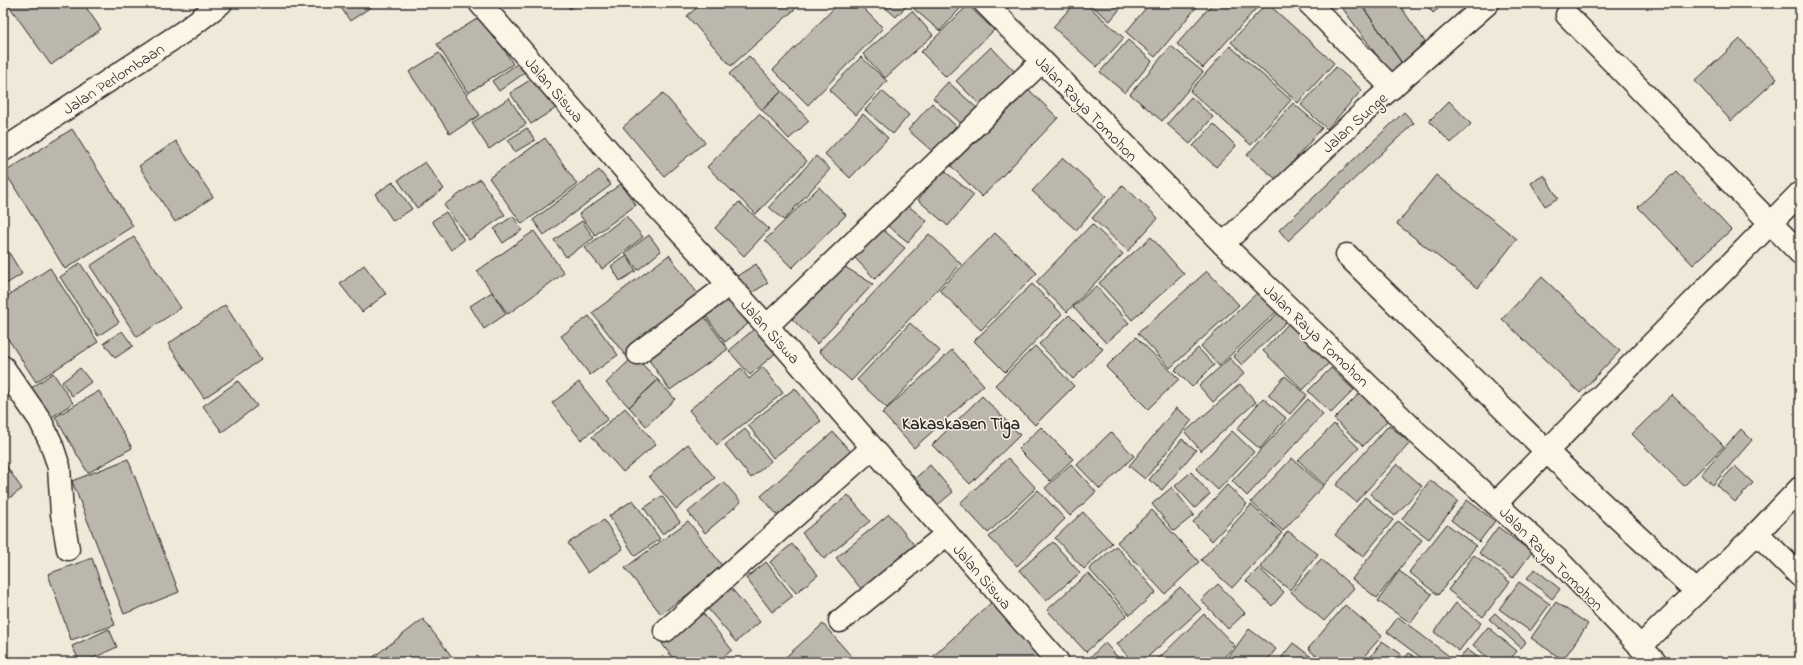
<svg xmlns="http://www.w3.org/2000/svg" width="1803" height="665" font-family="'Indie Flower',sans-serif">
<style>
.building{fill:#bcb7ac;stroke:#2b2b2b}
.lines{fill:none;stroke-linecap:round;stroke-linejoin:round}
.minor-casing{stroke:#2b2b2b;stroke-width:25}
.highway-casing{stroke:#2b2b2b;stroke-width:25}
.minor{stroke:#fcf5e5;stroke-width:22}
.highway{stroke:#fcf5e5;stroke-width:22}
.labels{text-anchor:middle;stroke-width:3;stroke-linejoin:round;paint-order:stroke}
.street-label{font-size:16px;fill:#2b2b2b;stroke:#fcf5e5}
.neighbourhood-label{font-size:17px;font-weight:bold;fill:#2b2b2b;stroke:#fcf5e5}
</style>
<rect width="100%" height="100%" fill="#efe9da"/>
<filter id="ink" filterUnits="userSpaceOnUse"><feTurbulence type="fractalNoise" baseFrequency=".025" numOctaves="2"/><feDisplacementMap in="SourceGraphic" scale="8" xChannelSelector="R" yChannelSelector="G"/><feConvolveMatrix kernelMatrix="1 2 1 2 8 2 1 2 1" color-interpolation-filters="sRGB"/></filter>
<g filter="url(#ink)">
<!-- building -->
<path class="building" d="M7 3H83L101 29 51 65Z
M338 3H377L350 21Z
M565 3H578L570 9Z
M702 3H802L731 66 687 16Z
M839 3H858L883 28 808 105 773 70Z
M880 3H909L896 17Z
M919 3H965L940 31 914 9Z
M1075 3H1085L1124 38 1097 67 1053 27Z
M1088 3H1125L1110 21Z
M1150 3H1200L1155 57 1126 32Z
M1213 3 1260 4 1203 68 1177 44Z
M1267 3 1334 63 1298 103 1231 42Z
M1345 3H1360L1404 66 1391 75 1341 6Z
M1360 3H1398L1430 49 1404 66Z
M1425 3H1445L1433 13Z
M968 5 994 30 946 77 921 52Z
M912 11 933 35 885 78 863 54Z
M483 15 513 64 468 93 437 44Z
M1740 39 1777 79 1731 121 1695 81Z
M1128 40 1152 61 1125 93 1100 72Z
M1171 46 1203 72 1162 121 1130 94Z
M1230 46 1291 100 1251 145 1190 91Z
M991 47 1018 75 984 109 956 81Z
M439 53 480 115 450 134 409 72Z
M749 56 782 91 762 110 729 74Z
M861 57 887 81 856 115 829 90Z
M523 60 530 69 499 91 492 81Z
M1336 67 1362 90 1327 129 1301 105Z
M536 76 556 108 531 124 510 93Z
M948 82 978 109 963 125 933 98Z
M1026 87 1058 118 982 197 950 165Z
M782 91 809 121 789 139 762 110Z
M882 91 909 115 893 134 865 110Z
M663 93 705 142 664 176 623 127Z
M1191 97 1213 117 1190 144 1167 124Z
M509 98 526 124 489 149 472 123Z
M1449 101 1471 124 1451 143 1429 121Z
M932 103 956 126 933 152 908 130Z
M1293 103 1322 128 1277 180 1247 155Z
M1404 112 1414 123 1288 241 1279 230Z
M759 114 807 161 756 214 707 167Z
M863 114 888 138 850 178 825 154Z
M1214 124 1236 146 1216 167 1193 146Z
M527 128 535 140 515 152 508 140Z
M72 129 133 226 65 269 5 172Z
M545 138 577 184 522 224 489 178Z
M176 141 213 197 175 222 139 166Z
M816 156 830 169 784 220 769 207Z
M1063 158 1106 196 1076 230 1032 191Z
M425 162 444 189 417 208 398 180Z
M599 170 611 185 544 235 533 220Z
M943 170 974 195 948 226 918 200Z
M1676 171 1731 230 1693 265 1638 207Z
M1436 175 1517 239 1478 288 1397 224Z
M1544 175 1558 198 1545 206 1531 183Z
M480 179 505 215 469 240 444 205Z
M393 182 412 209 393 221 375 194Z
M621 184 636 205 595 235 579 214Z
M1123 185 1158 218 1128 251 1092 218Z
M819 187 846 215 792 268 765 240Z
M739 202 769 229 744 256 715 228Z
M907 205 927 221 908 242 888 226Z
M446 212 464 240 451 250 432 221Z
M513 216 522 230 503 243 494 229Z
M626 216 643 237 602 269 585 248Z
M582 221 594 238 566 257 554 240Z
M1092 224 1123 254 1067 312 1036 282Z
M882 229 905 248 875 279 854 257Z
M534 231 564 273 508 314 477 271Z
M995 233 1037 273 981 330 939 290Z
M929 234 961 264 851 381 819 351Z
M649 235 661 251 638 270 625 253Z
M134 237 181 308 137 337 90 266Z
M1151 237 1184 274 1132 320 1099 283Z
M8 251 22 274 3 286V254Z
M669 255 701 298 625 355 592 313Z
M627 256 636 271 620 281 611 266Z
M80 263 119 322 98 336 60 277Z
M756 264 768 283 748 295 737 276Z
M364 265 386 294 362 312 340 284Z
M845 267 873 284 817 344 792 319Z
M50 268 98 342 36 382 3 331V299Z
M1207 271 1239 305 1170 368 1138 333Z
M1542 277 1620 351 1580 393 1502 319Z
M1032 284 1062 314 1005 372 974 341Z
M1096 286 1129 323 1106 343 1073 307Z
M492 292 506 314 484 329 470 306Z
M1258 292 1276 312 1219 366 1201 346Z
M726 294 748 324 725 342 703 312Z
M225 305 261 360 204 398 168 344Z
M701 312 728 349 670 390 644 353Z
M1278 313 1286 322 1242 365 1233 356Z
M1069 315 1103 349 1073 379 1039 344Z
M589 316 618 355 590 375 561 336Z
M910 323 940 351 887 408 857 380Z
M1289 323 1330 362 1303 390 1263 351Z
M755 328 777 352 750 375 729 351Z
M122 331 133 346 115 358 104 343Z
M1136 337 1179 379 1148 409 1106 367Z
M1035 346 1074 386 1035 425 995 385Z
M1198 348 1214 365 1192 387 1175 370Z
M952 350 984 385 914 448 882 413Z
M634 356 658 380 629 407 606 383Z
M1230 358 1244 374 1213 402 1199 386Z
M763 367 783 393 717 445 689 410 741 368 749 379Z
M80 368 91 382 72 396 62 382Z
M1331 368 1354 390 1331 413 1308 391Z
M53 373 73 403 46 421 27 391Z
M1285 376 1307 395 1290 414 1268 395Z
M658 380 675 399 646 426 629 407Z
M238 381 257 406 222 432 203 406Z
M579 382 608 419 581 440 552 403Z
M1240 384 1256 402 1201 451 1185 432Z
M795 388 821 421 773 458 748 425Z
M99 391 132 448 88 473 55 417Z
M1361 392 1389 419 1363 446 1334 419Z
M1672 395 1724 446 1684 486 1632 434Z
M982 396 1020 435 970 484 932 445Z
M1263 398 1286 418 1260 449 1237 429Z
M1308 399 1323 414 1247 496 1232 481Z
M625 408 656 444 623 472 592 437Z
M1176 408 1192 420 1145 479 1129 466Z
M1334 424 1359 448 1324 485 1298 460Z
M1389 425 1410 443 1356 502 1336 485Z
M1041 427 1073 459 1050 481 1018 449Z
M745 429 771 461 751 478 725 445Z
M1741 429 1752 440 1713 485 1701 474Z
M1232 431 1254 452 1218 490 1196 469Z
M833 432 851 452 778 516 761 496Z
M1111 432 1134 456 1100 489 1077 465Z
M1182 439 1196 450 1162 490 1149 480Z
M688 444 715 478 676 509 649 476Z
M1008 458 1036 488 988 533 960 503Z
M1292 458 1323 486 1283 531 1251 502Z
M128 459 179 592 124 614 72 481Z
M3 461 22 489 5 501 3 499Z
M1071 464 1096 492 1070 516 1045 488Z
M1397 464 1422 486 1395 516 1370 494Z
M930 465 953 492 934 508 911 482Z
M1735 466 1753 483 1735 502 1717 485Z
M1191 472 1210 494 1195 508 1175 486Z
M1430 480 1458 501 1429 539 1402 519Z
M724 482 741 502 705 533 688 512Z
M1227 485 1247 504 1212 541 1193 522Z
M1172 487 1194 515 1174 531 1152 504Z
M1038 490 1065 519 1017 566 989 537Z
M848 495 870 521 824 559 802 533Z
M662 496 680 522 662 534 644 508Z
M1365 497 1393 520 1363 557 1335 535Z
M633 500 660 539 635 556 609 516Z
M1467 500 1495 521 1479 542 1451 520Z
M1251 505 1282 533 1232 588 1201 560Z
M1152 510 1199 562 1165 594 1117 542Z
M1083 512 1112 543 1084 569 1055 538Z
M889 514 919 551 866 595 836 558Z
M604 520 623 549 588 573 568 543Z
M688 521 724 568 661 614 625 568Z
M1398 521 1422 540 1377 598 1352 579Z
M1447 524 1476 546 1438 595 1409 572Z
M1498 527 1532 552 1513 578 1479 553Z
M1288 531 1318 554 1290 590 1260 567Z
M1053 542 1080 573 1046 601 1019 570Z
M792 544 818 575 796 593 770 562Z
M1116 546 1156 592 1130 615 1089 569Z
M1474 555 1510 582 1483 617 1448 590Z
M92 558 115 625 71 640 48 574Z
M1321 559 1354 588 1324 621 1291 592Z
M766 562 793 596 772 612 746 578Z
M1259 568 1284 592 1272 606 1246 581Z
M1535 569 1560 589 1552 599 1527 578Z
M1399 571 1432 594 1411 623 1378 601Z
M1088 573 1127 615 1086 652 1047 610Z
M1519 582 1550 604 1530 631 1499 609Z
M1218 584 1245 613 1228 629 1201 600Z
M1180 587 1201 609 1142 662H1133L1117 644Z
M731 588 760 622 736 642 708 609Z
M992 602 1046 662H927Z
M1556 602 1588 624 1563 660 1531 638Z
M1456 603 1481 623 1459 651 1434 632Z
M1345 605 1382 636 1359 662H1324L1308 649Z
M702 612 732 650 717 662H676L662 644Z
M1495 613 1526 642 1521 648 1489 619Z
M1204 614 1235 646 1219 662H1155Z
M1398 617 1453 659 1451 662H1427L1387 632Z
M423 619 456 662H367Z
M823 624 852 657 846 662H780Z
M1488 627 1517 651 1508 662H1493L1473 645Z
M109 629 117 647 85 662H80L72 646Z
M1249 629 1276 649 1266 662H1225Z
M1382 641 1401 654 1395 662H1367Z
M1105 643 1122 662H1087L1086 661Z
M1293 643 1318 662H1278Z
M1467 649 1484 662H1456Z
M1409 653 1421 662H1401Z"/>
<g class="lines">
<!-- minor casing -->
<g class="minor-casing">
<path id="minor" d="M480 3 658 208 767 326 1058 662
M1309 3 1392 88
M1567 15 1800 253
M3 150 186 30 221 3
M1223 244 1365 111 1488 3
M1347 255 1546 451 1697 592
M767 326 1041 62
M638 353 728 285
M3 367 40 420 51 443 59 467 62 514 68 549
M1496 503 1800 193
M1757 533 1800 576
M840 621 947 534
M665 631 872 448
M1640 647 1757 533 1800 488"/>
</g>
<!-- highway casing -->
<g class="highway-casing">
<path id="highway" d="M985 3 1223 244 1416 432 1560 562 1655 662"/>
</g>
<!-- minor -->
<use href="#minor" class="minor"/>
<!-- highway -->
<use href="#highway" class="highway"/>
</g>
</g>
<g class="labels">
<!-- street labels -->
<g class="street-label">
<text transform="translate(113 78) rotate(-33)" y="6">Jalan Perlombaan</text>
<text transform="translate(555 89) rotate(49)" y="6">Jalan Siswa</text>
<text transform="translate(1087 108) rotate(46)" y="6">Jalan Raya Tomohon</text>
<text transform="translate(1354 122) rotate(-42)" y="6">Jalan Sunge</text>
<text transform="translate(771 331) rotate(48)" y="6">Jalan Siswa</text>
<text transform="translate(1317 335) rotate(44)" y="6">Jalan Raya Tomohon</text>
<text transform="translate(1552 558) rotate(45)" y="6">Jalan Raya Tomohon</text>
<text transform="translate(983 576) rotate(49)" y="6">Jalan Siswa</text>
</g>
<!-- neighbourhood labels -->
<g class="neighbourhood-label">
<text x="961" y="429">Kakaskasen Tiga</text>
</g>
</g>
<!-- margin -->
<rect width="1803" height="665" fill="none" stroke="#fcf5e5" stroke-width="16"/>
<rect x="8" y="8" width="1787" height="649" fill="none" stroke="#2b2b2b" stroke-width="1.5" filter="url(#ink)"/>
</svg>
